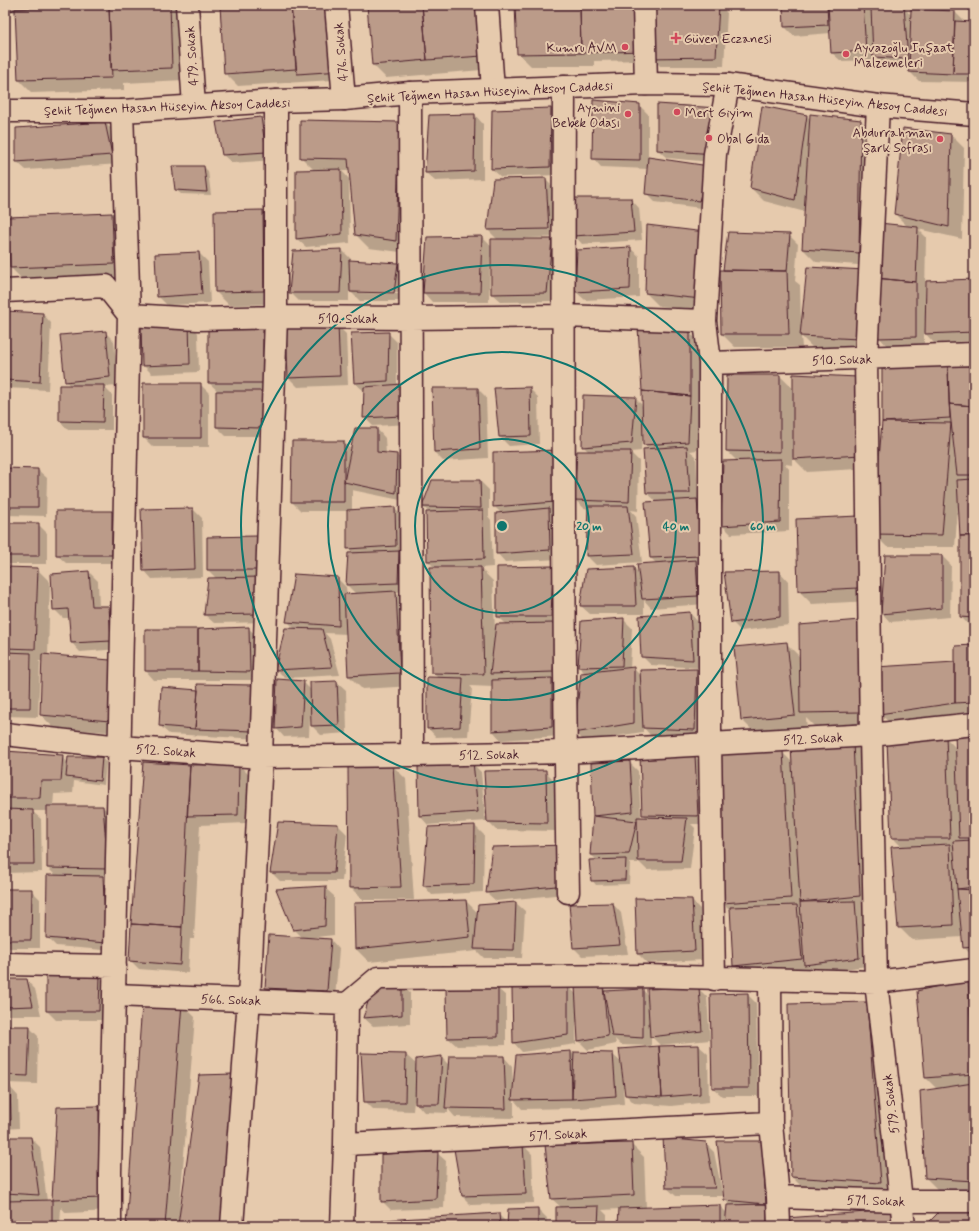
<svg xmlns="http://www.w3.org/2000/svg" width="979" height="1231" font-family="Mynerve,sans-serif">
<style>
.shadow{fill:#0003;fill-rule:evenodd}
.building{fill:#bb9b89;stroke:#4a1f2b}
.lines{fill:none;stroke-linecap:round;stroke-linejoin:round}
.minor-casing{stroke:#4a1f2b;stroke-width:25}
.tertiary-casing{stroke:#4a1f2b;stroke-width:25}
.minor{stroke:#e6caad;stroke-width:22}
.tertiary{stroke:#e6caad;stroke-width:22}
.ring{fill:none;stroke:#0f766e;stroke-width:2}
.poi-dot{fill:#d1495b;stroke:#e6caad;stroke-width:1.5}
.labels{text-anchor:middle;stroke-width:4;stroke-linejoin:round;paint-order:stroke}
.poi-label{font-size:13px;fill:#4a1f2b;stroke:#e6caad;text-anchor:start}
.street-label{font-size:13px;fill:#4a1f2b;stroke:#e6caad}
.centre{fill:#0f766e;stroke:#e6caad;stroke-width:2}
.ring-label{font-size:12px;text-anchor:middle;font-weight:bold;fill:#0f766e;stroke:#e6caad;stroke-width:4;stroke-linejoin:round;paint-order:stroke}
</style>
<rect width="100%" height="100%" fill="#e6caad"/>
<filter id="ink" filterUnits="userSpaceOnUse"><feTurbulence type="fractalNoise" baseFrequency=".025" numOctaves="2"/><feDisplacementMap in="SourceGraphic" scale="8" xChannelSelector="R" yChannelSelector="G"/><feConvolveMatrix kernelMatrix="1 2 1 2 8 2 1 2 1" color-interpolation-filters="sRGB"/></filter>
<g filter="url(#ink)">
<!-- shadow -->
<path class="shadow" d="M11 5H114V7L126 6V5H187L184 80 124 83V90L32 93 19 80 17 15 12 10Z
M221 5H338L349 79 238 86 225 73Z
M368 5H489L494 69 386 78 373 65Z
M516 5H720L727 13 724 66H660L650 56V60L594 61V66H531L518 53Z
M784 5H871V9L903 7 912 16 955 12 964 21V23H974V82L919 81 910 72V67L883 65 874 56V60L841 61 832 53 831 33 794 36 785 27Z
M639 105 648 114V158L708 167V209L655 202 646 193 648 169 601 167 593 158Z
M551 109 560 118 558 175 501 177 492 169Z
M718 109 723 163 667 158 658 150Z
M475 115 483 124V179L435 181 426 173Z
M807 116 811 120 861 121 874 134 872 266 816 262 803 249 805 212 764 201 751 188Z
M260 118 269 127 274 160 232 163 223 155Z
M105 123 114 131 121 164 26 170 17 162Z
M399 123 408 253 369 248 356 235 351 181H349L350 243 306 247 297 239 315 171 301 157ZM342 171H350L351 181Z
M904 129 951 135 964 148 962 239 918 229 926 237 925 297 974 280V341L934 343 924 332V345L887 346 879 337 877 308 872 351 814 349 801 336 802 347H735L722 334 724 271 729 233 789 235 798 244 795 281 800 285 801 323H802L866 271 908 227 895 214Z
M204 167 208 171 211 195 181 194 176 190Z
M545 179 554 188 557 237 526 238V240H551L560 248 556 301 501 302 492 294V257H490L489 302H432L424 293 482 237 492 247 498 240 488 230Z
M631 199 639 208 642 240 582 244 574 235Z
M262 211 275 224 277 304 229 305 216 292Z
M112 214 125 227 127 276 24 281 11 268 9 218Z
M705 233 714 312 659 306 646 293Z
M630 248 639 256V297L585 300 576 292Z
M342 250 351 259V262L398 264 407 272 402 301H360L349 290V301H299L290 292 294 252ZM358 291 399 292V294L358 293Z
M199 253 208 262 210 303 167 305 158 296Z
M5 312 43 314 51 323 48 390 5 388Z
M189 324 198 333 199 372 152 374 143 365Z
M337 325 346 334 348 385 298 387 289 378Z
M263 328 271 337V436H226L217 427 219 392 209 383Z
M105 332 114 341 118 386 104 387 112 395V430H68L60 421 70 386 66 381Z
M689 332 698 341 699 405 697 450 690 451 696 456 698 501 706 509V604L651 608 644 600V614H590L581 606 634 568 640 574 657 564 651 558 657 502 647 493 649 449 644 444V435H642L641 451 630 452 639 461 638 511 631 510 636 516 642 562 596 565 587 556 589 509 584 508 575 500 589 452 583 446 635 398 643 406Z
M388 333 397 342V386L410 424 373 426 364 417 365 391H364L355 383Z
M883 365 974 367V630L961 617V536L959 506H958L955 547H887L874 534 883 422Z
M780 376 874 468 807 472 792 457V465L785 464 789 469V531L731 534 722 525 738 462 727 451Z
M144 384H200L209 393V447H153L144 438Z
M529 388 538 397 539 444 509 446 500 437Z
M478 389 486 397 488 458 443 461 434 452Z
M377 429 385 438 386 454 397 455 405 464V501L352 490V511L394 508 403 517 406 591 395 592 408 605 413 686 362 689 349 676 347 634 325 633 330 639 340 675 285 678 276 669 295 629 287 621 337 578 346 587 347 595 356 594 347 585 354 554 348 548V511H301L292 502 344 442 351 450Z
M560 451 563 511 551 512 558 518 559 559 505 562 497 553 501 513 494 506Z
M5 469 38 470 47 478 46 516 5 515Z
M433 481H480L489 490V516H488L491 520 493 567 480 568 493 581 495 631 507 625 498 616 552 567 561 576 562 680 554 681 561 688V736L501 740 493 731V687L470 686 472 688 468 736 436 737 428 728 438 678 432 672 435 568 428 561 429 512 423 507Z
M193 509 202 518 203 577 152 579 144 570Z
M112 512 121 520V563H66L57 555Z
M857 517 871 601 812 604 799 591Z
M5 524H38L47 533V564H5Z
M257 537 265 546 268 622 214 623 205 615 217 579 208 570Z
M886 556H942L951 565 950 617 890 622 882 613Z
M5 568 37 569 50 582 48 656 110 661 123 674V733L54 728 41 715 43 661H38L40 662 38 717 5 716Z
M89 572 98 581 99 607H108L117 615 119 649 80 652 72 643 70 618H63L54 609Z
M780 572 788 581 789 625 741 631 732 622Z
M690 613 698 622 701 668 651 665 642 656Z
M623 619 632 628 630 669 633 668 641 676 697 670 706 679 704 738 652 737 643 727V732L584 741 575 732 586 674 579 667Z
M248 628 257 636 258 680H154L146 671 198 630Z
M786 643 800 657 874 724 814 726 806 718 807 728 755 733 742 720Z
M974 646V711L889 722 880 714 956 663Z
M303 682 311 690 337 682 346 690 347 733 321 735 312 726V715H310L309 736 284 737 276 728Z
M198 685 252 686 261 695 260 739 169 734 160 726 199 691Z
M974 733V956H972L964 947 963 937 912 940 899 927 902 847 892 837 945 737 956 748Z
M853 743 866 756 873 909 863 910 867 966 814 973 747 978 734 965 731 911 723 903 782 752 793 763Z
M5 752 62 756 68 763 101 758 106 762 104 785 74 781 73 793 54 794 53 807H103L112 816 116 877H102L111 886 115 951 56 946 47 937 57 877 48 868V811H32L41 819 42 872 5 873Z
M694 756 703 764 706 824H691L695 828 690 869 647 870 638 861V863H630L629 884 596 885 592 880 597 860 591 855 594 817 592 764 629 762 638 771 641 818H647L643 814Z
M472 763 481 772 485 817H487L545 771 554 780 555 831 496 830 487 821 428 825 420 816 419 766Z
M239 765 248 774 246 823 200 825 194 939H190L188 973 139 969 130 960 190 766Z
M393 766 406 779 414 900H363L350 887Z
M278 823 338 825 347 834 342 881H280L271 872Z
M475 826 484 835 483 892 432 895 424 886Z
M567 846 565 894 496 901 487 893Z
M325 888 334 896V935L307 938 331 940 339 949 335 999 275 996 266 987 303 938 294 929Z
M5 890H31L40 899V948H5Z
M691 900 700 909 703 960 647 963 638 954Z
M466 901 478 913 516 903 525 911 522 958H484L477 951 369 962 356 949Z
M613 904 621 913 628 954 582 956 574 948Z
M100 977 108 986V1020H56L47 1011Z
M5 980H26L35 989 41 1015H5Z
M968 980 974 986V1193L939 1191 926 1178 937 1089 926 1078Z
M401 985 410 993V1024L373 1026 364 1018Z
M568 986 577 995 603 987 607 992 643 990 648 996 698 988 707 997 710 1040 660 1045 651 1036V1046L621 1045 615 1039 616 1044 588 1050 579 1041 578 1022H576V1044L522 1052 514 1043 513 989Z
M497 988 506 996V1045L457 1046 448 1038Z
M747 994 756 1003 758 1096H722L713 1088Z
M867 1003 883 1020 897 1199 809 1194 792 1177Z
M182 1004 195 1017 180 1204 236 1226H180L179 1224V1226H127Z
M5 1027H29L38 1036 37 1084 5 1083Z
M699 1046 708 1054 709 1102 671 1106 634 1103 625 1094V1087H623L624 1104 581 1108 522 1109 514 1100V1118L455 1117 448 1109V1113L424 1112 414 1101 413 1111 374 1110 365 1101 362 1054 406 1055 417 1065 441 1057 449 1065 504 1057 512 1066 513 1086 515 1087 571 1052 575 1056 612 1054 622 1063 620 1050Z
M5 1087H10L18 1096 19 1128 5 1129Z
M98 1107 111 1120 113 1211 66 1213 61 1207 60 1226H5V1138H31L40 1147 47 1201H53L58 1108Z
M762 1142 775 1226H768V1212H766V1226H619L620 1209 602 1210 607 1215V1226H557L562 1208 552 1199 631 1144 644 1157 646 1208 720 1206 727 1213 731 1206 725 1200Z
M705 1143 714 1152 723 1196H676L667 1188Z
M523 1145 532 1154 534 1203 471 1205 462 1196Z
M437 1153 446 1161 444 1208 391 1210 382 1201Z
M538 1209 547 1218 546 1226H383L498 1214 508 1224Z"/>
<!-- building -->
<path class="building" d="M10 5H102V6L15 9 11 11Z
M128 5H170L172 68 111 70 109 6Z
M220 5H291L296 69 224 74Z
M291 5H336L341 71 297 74Z
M367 5H422L427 60 372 65Z
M422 5H478L482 56 427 60Z
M515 5H580L581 53 517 54Z
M580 5H641L642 51 581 53Z
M649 5H719L716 57 651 58Z
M783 5H827L828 25 784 27Z
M828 5H863L866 51 831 53Z
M109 6 112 78 18 80 15 9Z
M904 6 908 59 873 57 871 8Z
M911 9 955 11 953 74 909 72Z
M955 21 974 22V74H953Z
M593 100 640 104V160L592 159Z
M657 104 718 108 715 154 657 150Z
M762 106 807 115 795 200 750 188Z
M551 108 550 167 491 169 492 110Z
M475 114 474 171 425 173 429 115Z
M810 114 861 120 859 253 802 249Z
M261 117 266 152 222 155 216 122Z
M300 120 400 122 396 241 355 235 348 159 300 158Z
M105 122 112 155 16 162V128Z
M903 128 951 134 949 227 894 214Z
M648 157 709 166 699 201 645 194Z
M172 166H204L207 192 175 190Z
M341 169 342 234 296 239V170Z
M546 178 549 229 487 230 493 179Z
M575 198H631L634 232 573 236Z
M263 210 264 291 215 292 214 211Z
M112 213 114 264 10 268 8 217Z
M879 223 918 227 916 282 875 278Z
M647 225 705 232 701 299 645 293Z
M728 232 790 234 787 271 723 270Z
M482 236 480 293H423L427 237Z
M491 239H552L547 293 491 294Z
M631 247 630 289 575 292 577 250Z
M342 249 340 293H289L293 251Z
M199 252 202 294 157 297 155 254Z
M349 260 398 263 394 293 350 292Z
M807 267 866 270 859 339 800 336Z
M720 270 787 271 789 334H721Z
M875 278 916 282V337L878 338Z
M974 279V332L925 334 926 281Z
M5 311 43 313 40 382 5 380Z
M189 323 190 364 142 366 141 325Z
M338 324 340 376 288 378 286 326Z
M263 327V383H208V328Z
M638 327 690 331V396L642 391Z
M106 331 110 377 65 382 60 335Z
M389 332 388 381 354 383 351 333Z
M882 364 948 366 950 418 882 422Z
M948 366H974V406L949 404Z
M793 374 858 377 861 455 793 459Z
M727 375H780V452L726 451Z
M143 383H201V438H143Z
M402 384V416L363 418 364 387Z
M59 385H104L103 422 59 421Z
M530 387 531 436 499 437 494 388Z
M432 388H478L480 449 434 452Z
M216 391H263L262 428 216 427Z
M642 391 690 396 688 442 643 445Z
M583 395 636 397 632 443 582 447Z
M949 404 974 406V475H957Z
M882 422 951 423 942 535 873 534Z
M355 428H377V452L397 454 396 493 344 482Z
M292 441H344V502H291Z
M687 446 690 493H646L643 449Z
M560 450 555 502 493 507V452Z
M577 451H631L629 502 574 500Z
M781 459 780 522 721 526 723 461Z
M5 468 38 469V507H5Z
M974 479V535L960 536 957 480Z
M432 480H480L481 508 422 507Z
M697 499 701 556 650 558 645 502Z
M588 506H628L634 554 586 556Z
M395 507 396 546 347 549V510Z
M193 508 195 569 143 571 141 509Z
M549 508 550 550 496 554V513Z
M483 510 484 559 427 561 426 512Z
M56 511H112V555H56Z
M858 516V588L798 591 796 519Z
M5 523H39V556H5Z
M257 536 258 570H207V537Z
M960 536H974V618L960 617Z
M399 551 398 583 346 585 348 553Z
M885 555H942V608L881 614Z
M696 560 698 596 642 599 637 564Z
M553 566 551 617H497V567Z
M5 567 38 568 35 649 5 648Z
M430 567H481L484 674 431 673Z
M634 567 636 606H580L586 569Z
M89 571 92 606H109L111 641 71 643 68 609 53 610 51 574Z
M780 571V617L731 623 724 572Z
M294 574 338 577 339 626 286 622Z
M260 577 259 614 204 615 208 578Z
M396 591 400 673 348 676 344 594Z
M690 612 693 660 641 657 639 616Z
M624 618 622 666 578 667 581 621Z
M860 620 861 712 800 713 799 625Z
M556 623 553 672 490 674 496 624Z
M249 627 250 672 198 671V629Z
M285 628 322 629 332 667 275 670Z
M145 629H198V671H145Z
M787 642 795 715 741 720 734 647Z
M974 645V702L955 703V646Z
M5 652 31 653 30 708H5Z
M42 654 110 660V721L40 715Z
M955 662V703L879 714 876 667Z
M634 667V723L574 733 581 673Z
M697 669 695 730 643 728 640 670Z
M427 677 463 678 460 727 427 729Z
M552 678V727L492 731V680Z
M277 679 304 681 301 727 275 729Z
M337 681 339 725 311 726 310 682Z
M197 684 252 685V731L195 729 198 690Z
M161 687 198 690 195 729 159 726Z
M974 732V838H959L955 734Z
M946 736 950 838H891L887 740Z
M853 742 860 896 800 902 791 747Z
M5 751 63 755 61 781H41L40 798H5Z
M783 751 791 898 722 903 719 752Z
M640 755H695L698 816 642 815Z
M68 757H102L100 781 66 777Z
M630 761 633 812 593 816 591 763Z
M143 762 190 765 182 927 131 924Z
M473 762 478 812 419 816 418 765Z
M239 764 238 815 187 816 190 765Z
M393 765 401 887 349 888 348 766Z
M546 770 547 823 487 822 484 771Z
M47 806H103L108 869 47 868Z
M5 809 33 810 34 864H5Z
M593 816 637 821 629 854 590 855Z
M637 817 687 818 681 861H638Z
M278 822 338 824 334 873H270Z
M475 825 474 884 423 886 428 827Z
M974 840V887L957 889 953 841Z
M950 844 953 925 898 928 891 847Z
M567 845 556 886 486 893 492 847Z
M626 859 625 880 591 881 589 860Z
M47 875 103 876 106 943 46 938Z
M326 886 325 926 293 930 276 889Z
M5 889H32L31 940H5Z
M957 889 974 890V947L963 948Z
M635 898 692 899 695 951 637 954Z
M466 900 470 937 355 949 354 903Z
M855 901 859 958 804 965 800 902Z
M516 902 514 950 474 949 478 905Z
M613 903 620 945 573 948 569 904Z
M797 905 802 959 733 966 730 907Z
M131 924 182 927 180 965 129 961Z
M269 935 331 939 327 991 265 988Z
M46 973 100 976 99 1011H46Z
M5 979H27L33 1006 5 1007Z
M968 979 974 1074 925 1078 917 991Z
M402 984V1015L363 1018 372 989Z
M568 985V1035L513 1043 512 988Z
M575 986H603L608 1036 578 1041Z
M498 987V1037L447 1038 446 988Z
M699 987 702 1031 650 1037 647 989Z
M643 989V1038L612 1036 604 991Z
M748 993 749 1088H712L710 994Z
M867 1002 881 1183 791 1177 788 1004Z
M182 1003 165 1226H126L142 1005Z
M5 1026H30L28 1076 5 1075Z
M699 1045 700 1094 662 1097 659 1046Z
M659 1046 662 1097 625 1095 619 1049Z
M571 1051 572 1099 512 1100 516 1055Z
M574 1052 613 1053 616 1096 572 1099Z
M361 1053 406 1054 405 1102H364Z
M442 1056 439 1104H415L416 1059Z
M449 1056H504L506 1109 445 1108Z
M234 1074 222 1226 178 1225 199 1075Z
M973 1083 974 1181 925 1178 920 1091Z
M5 1086H10L11 1120H5Z
M99 1106 100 1198 52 1200 57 1107Z
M5 1137H31L39 1195 5 1193Z
M663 1138 706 1142 715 1188H666Z
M717 1141H762L766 1204 724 1200Z
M632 1143 634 1195 551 1199 545 1145Z
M523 1144 526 1194 462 1196 454 1149Z
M438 1152 436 1199 381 1202V1154Z
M52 1200V1226H5V1201Z
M767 1204V1226H725L727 1205Z
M720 1205V1226H618L619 1208Z
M599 1206 598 1226H556V1207Z
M538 1208V1226H507L508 1209Z
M943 1208 974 1210V1226H929V1222Z
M893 1210 894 1226H787L786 1218Z
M499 1213 500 1226H382L383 1220Z"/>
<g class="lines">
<!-- minor casing -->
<g class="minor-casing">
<path id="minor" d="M187 5 194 106
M336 5 344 99
M487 5 493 90
M644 5 646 84
M564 87C563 356 563 624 568 892
M410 93 412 755
M878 106 866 359 871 735 876 982 904 1226
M5 291 106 286 129 315 198 319 276 317 410 318 563 316 705 321
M710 363 974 354
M5 734 120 747 261 757 412 755 566 752 710 744 871 735 974 724
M5 964 115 966
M714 979 710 744V363L705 321 715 154 728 85
M770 980 771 1123 778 1197 779 1226
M114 995 347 1004
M345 1144 771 1123
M778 1197 901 1201H974
M110 1226V1172L114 995 129 315 122 111
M232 1226 249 999 261 757 276 317V101
M342 1226 345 1144 347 1004 378 978 645 976 876 982 974 970"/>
</g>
<!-- tertiary casing -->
<g class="tertiary-casing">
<path id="tertiary" d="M5 111H122L276 101 344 99 410 93 646 84 728 85 878 106 974 114"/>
</g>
<!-- minor -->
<use href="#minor" class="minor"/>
<!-- tertiary -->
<use href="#tertiary" class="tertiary"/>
</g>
</g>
<!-- distance rings -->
<g class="ring">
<circle cx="502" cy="526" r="87"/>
<circle cx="502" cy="526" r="174"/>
<circle cx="502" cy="526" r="261"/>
</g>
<!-- markers -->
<g class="poi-dot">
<path d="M674 32h4v4h4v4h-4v4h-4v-4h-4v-4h4z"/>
<circle cx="625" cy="47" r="4"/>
<circle cx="846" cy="54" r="4"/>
<circle cx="677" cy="112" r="4"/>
<circle cx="628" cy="114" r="4"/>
<circle cx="709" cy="138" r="4"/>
<circle cx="940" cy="139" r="4"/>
</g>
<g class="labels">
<!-- poi labels -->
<g class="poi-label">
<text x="684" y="43">Güven Eczanesi</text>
<text x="617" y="52" text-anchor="end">Kumru AVM</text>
<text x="854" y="52">Ayvazoğlu Inşaat<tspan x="854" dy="15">Malzemeleri</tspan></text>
<text x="620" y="112" text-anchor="end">Aymini<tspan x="620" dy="15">Bebek Odası</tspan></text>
<text x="685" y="117">Mert Giyim</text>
<text x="932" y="137" text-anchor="end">Abdurrahman<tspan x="932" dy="15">Şark Sofrası</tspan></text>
<text x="717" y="143">Obal Gıda</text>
</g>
<!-- street labels -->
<g class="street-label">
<text transform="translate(340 52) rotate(-95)" y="5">476. Sokak</text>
<text transform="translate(191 56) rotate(-94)" y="5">479. Sokak</text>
<text transform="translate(490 91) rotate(-3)" y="5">Şehit Teğmen Hasan Hüseyin Aksoy Caddesi</text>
<text transform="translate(825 98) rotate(6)" y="5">Şehit Teğmen Hasan Hüseyin Aksoy Caddesi</text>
<text transform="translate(167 106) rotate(-2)" y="5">Şehit Teğmen Hasan Hüseyin Aksoy Caddesi</text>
<text x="348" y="323">510. Sokak</text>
<text transform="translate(842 359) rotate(-2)" y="5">510. Sokak</text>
<text transform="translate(813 738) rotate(-3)" y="5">512. Sokak</text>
<text transform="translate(166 750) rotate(4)" y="5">512. Sokak</text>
<text transform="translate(489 754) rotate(-1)" y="5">512. Sokak</text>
<text transform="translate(231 999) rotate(2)" y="5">566. Sokak</text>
<text transform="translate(890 1104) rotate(-97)" y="5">579. Sokak</text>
<text transform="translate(558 1134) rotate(-3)" y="5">571. Sokak</text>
<text transform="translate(876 1200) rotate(2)" y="5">571. Sokak</text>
</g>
</g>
<circle cx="502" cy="526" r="6" class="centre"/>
<g class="ring-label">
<text x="589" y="530">20 m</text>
<text x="676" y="530">40 m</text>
<text x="763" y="530">60 m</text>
</g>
<!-- margin -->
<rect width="979" height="1231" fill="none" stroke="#e6caad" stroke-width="20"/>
<rect x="10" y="10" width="959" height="1211" fill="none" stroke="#4a1f2b" stroke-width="1.5" filter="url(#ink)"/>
</svg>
